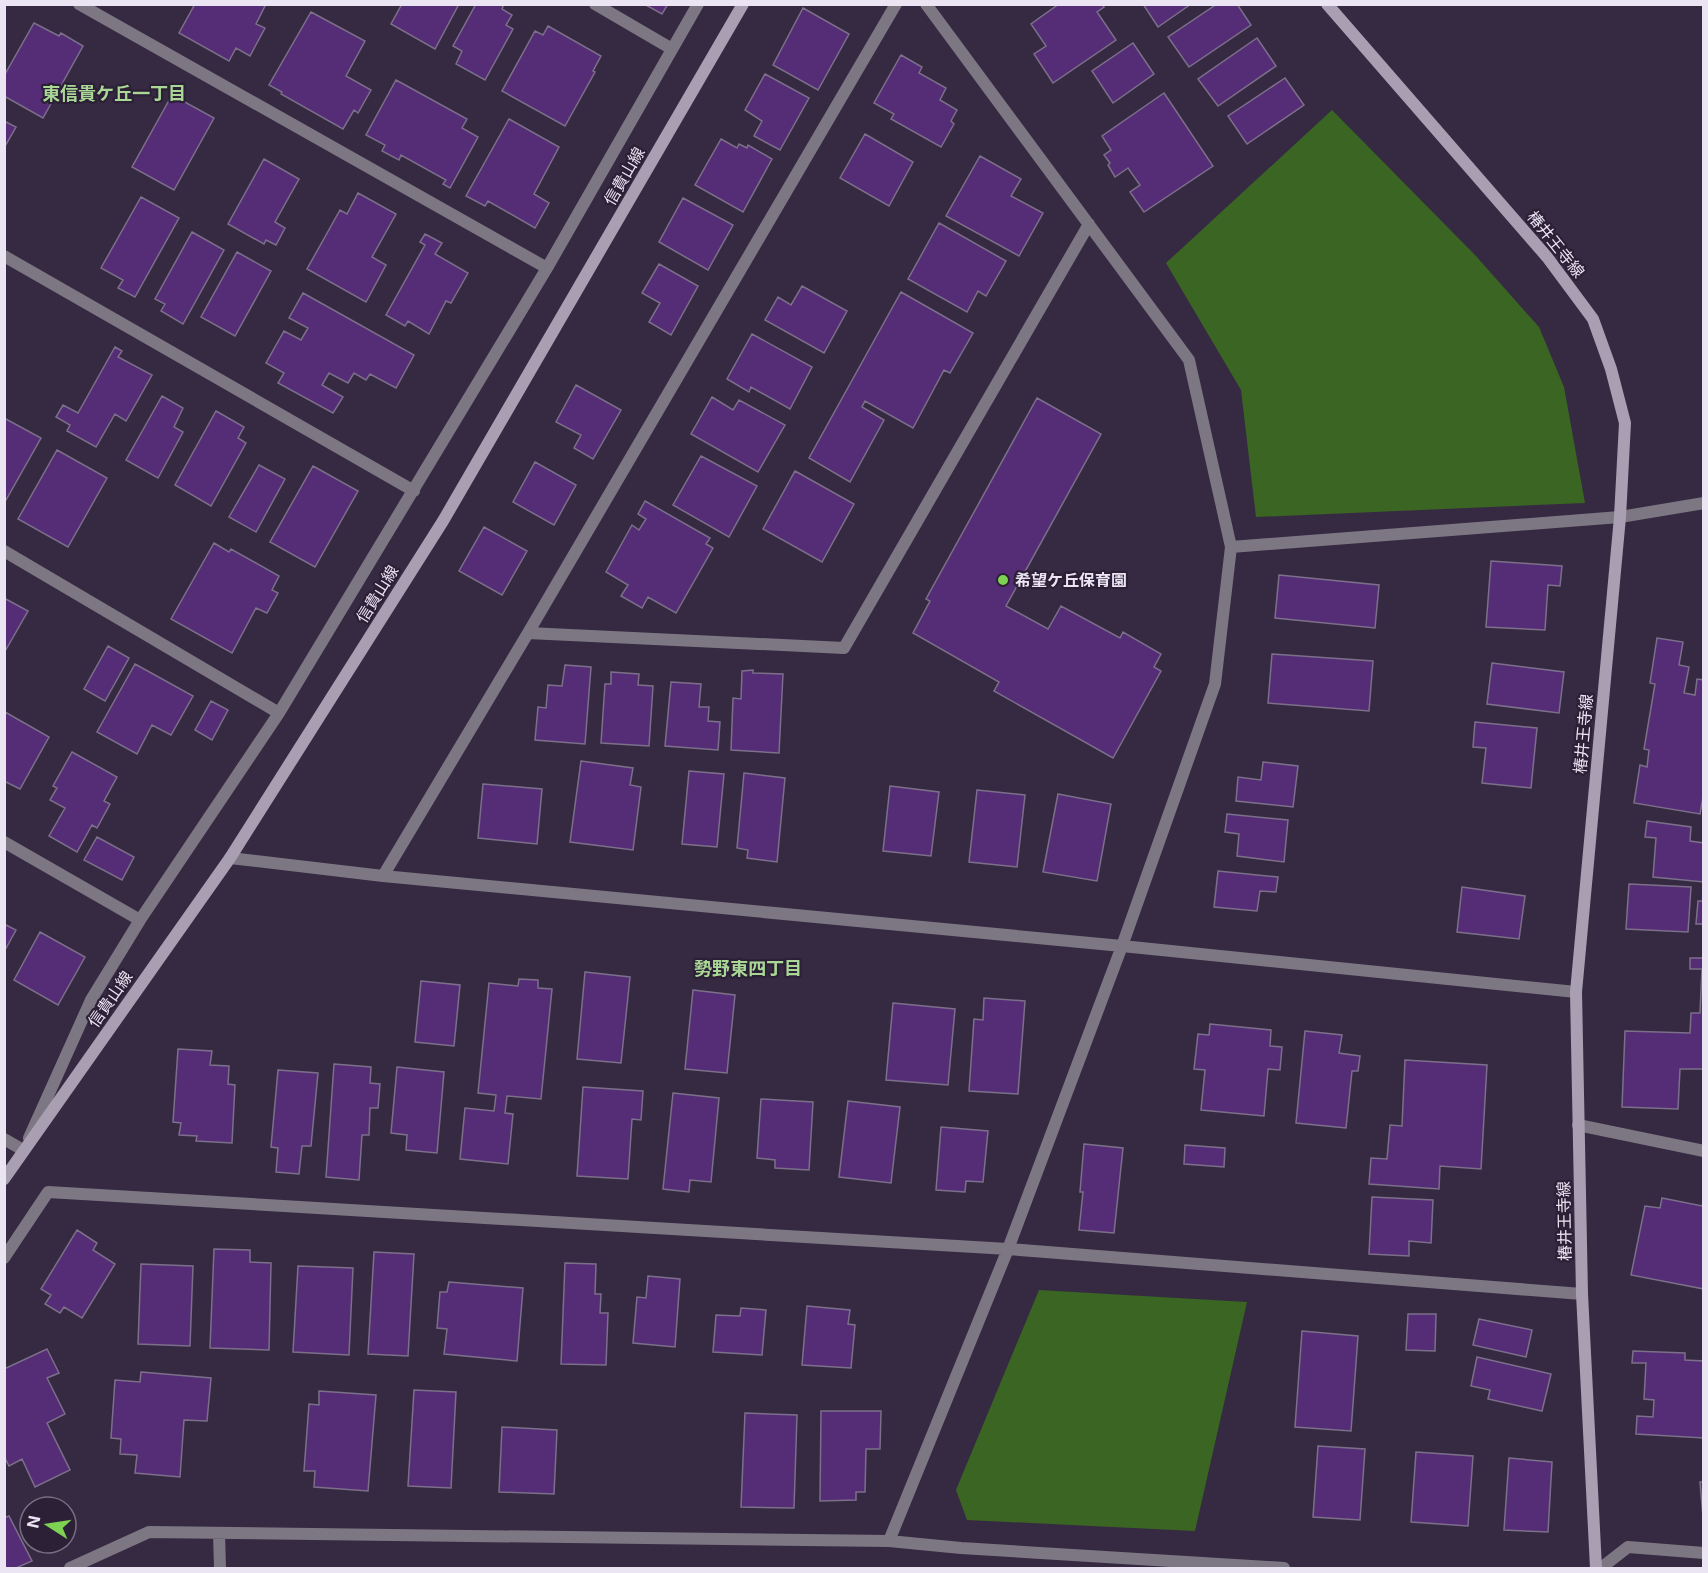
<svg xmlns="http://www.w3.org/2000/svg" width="1708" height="1573" font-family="Inter,'Noto Sans JP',sans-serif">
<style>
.green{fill:#3a6523}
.building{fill:#552d76;stroke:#7c6f8a;stroke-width:1.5}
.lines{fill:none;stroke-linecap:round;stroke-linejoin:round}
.minor{stroke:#7d7784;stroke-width:12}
.secondary{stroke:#a99fb3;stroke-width:12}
.poi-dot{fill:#7ed153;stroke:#2c2037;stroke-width:2}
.labels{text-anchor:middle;stroke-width:4.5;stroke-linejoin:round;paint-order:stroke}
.street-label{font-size:16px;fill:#ebe4f3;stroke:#2c2037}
.poi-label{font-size:16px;font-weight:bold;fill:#ebe4f3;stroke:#2c2037;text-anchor:start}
.neighbourhood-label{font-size:18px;font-weight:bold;fill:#aad796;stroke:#2c2037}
</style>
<rect width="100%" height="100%" fill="#362a42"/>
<!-- green -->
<path class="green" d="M1332 110 1475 255 1539 327 1564 387 1585 503 1256 517 1241 390 1166 263Z
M1039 1290 1247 1302 1195 1531 967 1520 956 1490Z"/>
<!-- building -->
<path class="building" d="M195 4H266L256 24 265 28 250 56 236 48 229 61 179 33Z
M402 4H459L435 49 391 24Z
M476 4H504L502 9 512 15 506 25 513 29 485 80 456 64 462 51 453 46Z
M644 4H668L662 14Z
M1059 4H1102L1104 7 1097 12 1116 40 1053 83 1034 54 1046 46 1031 24Z
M1143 4H1191L1158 27Z
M1217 4H1237L1251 25 1189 67 1168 37Z
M803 8 849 34 818 90 773 65Z
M311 12 365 41 346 76 371 90 358 113 354 110 343 129 281 94 282 92 269 85Z
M34 23 59 36 61 33 83 46 43 118 4 96V76Z
M548 26 601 56 593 71 595 72 565 126 502 91 535 31 543 35Z
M1257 38 1276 66 1218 106 1198 79Z
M1133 43 1154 74 1113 103 1092 71Z
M901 55 922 67 919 73 946 88 940 100 957 110 951 121 954 124 941 147 891 119 894 114 874 103Z
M765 74 809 98 780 150 754 136 762 121 745 110Z
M1285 78 1304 105 1247 144 1228 116Z
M396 80 467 119 462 128 478 137 450 188 443 184 446 180 401 155 399 160 382 151 385 145 366 135Z
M1164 93 1213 166 1144 212 1130 192 1140 185 1128 168 1115 177 1108 165 1110 163 1104 155 1111 150 1102 136Z
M172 95 214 118 174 190 132 167Z
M509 119 559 147 534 194 549 203 535 228 488 201 485 206 466 196Z
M4 121 16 127 4 148Z
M865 134 913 162 889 206 840 178Z
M721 139 737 148 739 144 747 148 748 145 772 159 743 212 695 185Z
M980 156 1021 179 1011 196 1043 213 1019 256 946 216Z
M264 159 299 179 275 222 285 228 276 245 266 240 264 244 228 224Z
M358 193 396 214 372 257 386 265 366 302 307 269 340 210 347 214Z
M141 197 179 218 135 297 118 288 123 280 101 268Z
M683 198 733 225 708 270 659 242Z
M939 223 1006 261 986 296 978 291 967 312 908 279Z
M192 232 224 250 183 324 161 311 165 304 155 299Z
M425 234 442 243 435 254 468 273 451 303 446 301 429 334 408 321 405 326 386 315 425 245 420 242Z
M237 252 271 271 235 336 201 317Z
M659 264 698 286 671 335 649 322 660 303 642 293Z
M802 286 847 311 824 353 765 320 778 297 791 305Z
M901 292 973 333 950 373 944 370 913 428 865 401 862 407 884 420 850 482 809 458Z
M303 293 414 355 396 388 370 374 366 380 354 373 348 383 329 373 322 385 343 397 333 413 278 383 284 373 266 363 284 331 301 340 308 328 289 318Z
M752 334 812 367 790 409 751 387 749 392 727 379Z
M115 347 122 351 118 357 152 375 126 421 115 414 96 447 67 431 70 425 56 417 63 405 78 413Z
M576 385 621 410 593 459 574 448 581 435 556 422Z
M162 396 183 408 174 427 183 432 158 478 126 460Z
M712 397 733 410 739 400 785 425 758 472 691 434Z
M1037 398 1101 434 1006 606 1048 629 1061 606 1120 638 1123 632 1161 654 1154 667 1161 671 1113 758 994 691 999 682 913 633 930 601 926 599Z
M216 411 244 427 238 438 246 443 211 506 175 485Z
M4 418 41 438 6 500H4Z
M57 450 107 478 68 547 18 519Z
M701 456 757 486 729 537 673 505Z
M535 462 576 485 554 525 513 502Z
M259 465 285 479 256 532 229 517Z
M313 466 358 491 315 567 270 542Z
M795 471 854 504 822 562 763 529Z
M645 501 710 538 706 544 713 548 676 613 648 597 642 608 621 596 628 585 606 572 632 525 639 530 646 519 638 514Z
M484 527 527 551 502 595 459 571Z
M214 543 229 552 231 549 279 576 272 590 278 593 267 613 256 608 232 653 171 619Z
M1491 561 1562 566 1560 586 1548 585 1545 630 1486 627Z
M1279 575 1379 585 1375 628 1275 618Z
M4 598 28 611 4 653Z
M1657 638 1683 642 1679 665 1689 667 1684 693 1695 695 1697 679 1704 680V791L1700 814 1634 803 1640 765 1647 767 1649 750 1644 749 1655 684 1650 683Z
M108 646 129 658 105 701 84 689Z
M1272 654 1373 661 1369 711 1268 703Z
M1492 663 1564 672 1559 713 1487 704Z
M135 664 193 696 171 735 152 725 137 754 97 732Z
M565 665 591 667 585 744 535 740 538 707 546 708 548 685 562 686Z
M753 670V673L783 674 779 753 731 750 733 698 741 699 742 671Z
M611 672 639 674 638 685 653 686 649 746 601 743 605 684H611Z
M671 682 701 684 699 707H709L708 721 720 722 718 750 665 746Z
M211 701 228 710 212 740 195 730Z
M5 712 49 737 20 789 4 781Z
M1475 722 1537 728 1531 788 1482 783 1486 748 1473 747Z
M72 752 117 777 104 801 110 804 97 828 92 825 77 852 49 836 65 808 50 800 57 788 53 786Z
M581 761 633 768 630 785 641 787 633 850 570 842Z
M1263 762 1298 766 1293 807 1236 801 1238 777 1261 780Z
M689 771 724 774 717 847 682 844Z
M744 773 785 778 777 862 747 858 748 850 737 848Z
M483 784 542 789 537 844 478 838Z
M890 786 939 792 931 856 883 851Z
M977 790 1025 795 1017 867 969 862Z
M1058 794 1111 804 1097 881 1043 872Z
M1227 814 1288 820 1284 862 1237 856 1239 834 1225 832Z
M1647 821 1691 827 1690 841 1704 843V882L1653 877 1656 838 1645 837Z
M97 837 134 857 122 880 84 860Z
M1218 871 1278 877 1276 892 1260 891 1257 911 1214 907Z
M1629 884 1691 887 1688 932 1626 929Z
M1462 887 1525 896 1519 939 1457 932Z
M1698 901H1704V924H1696Z
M4 924 16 930 4 952Z
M40 932 85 957 58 1005 14 980Z
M1690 958H1704V1069H1680L1678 1109 1622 1107 1625 1031 1690 1033 1691 1013H1700L1702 969H1690Z
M585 972 630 977 621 1063 577 1059Z
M519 979 538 980V988L552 989 541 1099 507 1096 505 1113 513 1114 508 1164 460 1159 465 1108 494 1111 496 1095 478 1093 489 983 518 986Z
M421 981 460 985 454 1046 415 1042Z
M693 990 735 995 727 1073 685 1069Z
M984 998 1025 1001 1018 1094 969 1091 974 1019 983 1020Z
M893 1003 955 1009 948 1085 886 1080Z
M1210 1024 1271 1030 1270 1046 1282 1047 1280 1070 1268 1069 1264 1116 1201 1110 1205 1070 1194 1069 1198 1034 1209 1035Z
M1305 1031 1342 1035 1339 1053 1360 1056 1358 1071H1352L1346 1128 1296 1123Z
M178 1049 212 1051 210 1065 229 1066 228 1084 235 1085 232 1143 196 1141 197 1136 179 1135 181 1123 173 1122Z
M1405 1060 1487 1065 1481 1169 1440 1166 1439 1189 1369 1184 1371 1158 1387 1159 1390 1125 1402 1126Z
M334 1064 371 1067 370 1083 380 1084 378 1108H370L369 1135H362L359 1180 326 1177Z
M397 1067 444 1072 437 1153 406 1150 407 1135 391 1133Z
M278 1070 318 1073 311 1146H302L299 1174 276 1172 278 1148 271 1147Z
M583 1087 643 1091 641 1120 632 1119 628 1179 577 1176Z
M673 1093 719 1098 711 1182 690 1180 689 1192 663 1189Z
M761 1099 813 1102 809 1170 775 1168V1160L757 1158Z
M848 1101 900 1107 891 1183 839 1177Z
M941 1127 988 1131 983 1182 966 1181 965 1192 936 1190Z
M1084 1144 1123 1148 1114 1233 1079 1230 1083 1192H1080Z
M1185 1145 1225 1148 1224 1167 1184 1164Z
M1372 1197 1433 1200 1431 1243 1409 1241V1256L1369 1254Z
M1662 1198 1702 1206 1704 1200V1289L1631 1275 1645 1206 1660 1208Z
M77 1230 97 1243 93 1250 115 1264 82 1318 64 1307 60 1313 45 1304 51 1295 41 1289Z
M214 1249 250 1250V1262L271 1263 269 1350 210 1348Z
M374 1252 414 1254 408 1356 368 1354Z
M565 1263 596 1264 595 1294H601L600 1313H608L606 1365 561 1364Z
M141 1264 193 1266 190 1346 138 1344Z
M298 1266 353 1268 349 1355 293 1352Z
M648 1276 680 1279 675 1347 633 1343 637 1297 646 1298Z
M449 1282 523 1288 517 1361 444 1354 447 1329 437 1328 440 1292H447Z
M807 1306 850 1310 848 1324 855 1325 851 1368 802 1365Z
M741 1308 766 1310 762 1355 713 1352 716 1315 740 1316Z
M1408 1314H1436L1435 1351 1406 1350Z
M1479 1319 1532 1330 1526 1357 1473 1345Z
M1302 1331 1358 1336 1351 1431 1295 1427Z
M47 1349 59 1373 47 1378 65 1414 47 1423 70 1470 35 1487 22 1459 9 1466 4 1456V1369Z
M1633 1351 1685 1353V1360L1704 1361V1438L1636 1434 1637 1416 1653 1417 1654 1400 1644 1399 1646 1363H1632Z
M1477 1357 1551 1374 1542 1411 1488 1399 1490 1390 1471 1386Z
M141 1372 211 1378 207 1421 184 1420 180 1477 135 1473 137 1455 120 1454 121 1439 111 1438 115 1380 140 1382Z
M414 1390 456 1392 451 1488 408 1486Z
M319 1391 376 1395 368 1491 314 1487 315 1471H304L309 1404 319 1405Z
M821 1411H881L880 1449H866L865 1492H856V1500L820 1501Z
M745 1413 797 1415 794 1508 741 1507Z
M502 1427 557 1430 554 1494 499 1492Z
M1318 1446 1365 1449 1360 1520 1313 1517Z
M1416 1452 1473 1456 1468 1526 1411 1522Z
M1509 1458 1552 1462 1548 1532 1504 1530Z
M1700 1482H1704V1517H1703Z
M9 1516 32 1561 16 1568H4V1518Z"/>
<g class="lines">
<!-- minor -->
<path class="minor" d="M79 4 547 268
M595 4 672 49
M4 256 414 491
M1231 547 1620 517 1704 503
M4 551 279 713
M528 633 844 648 1089 224
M4 842 140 920
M230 858 383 876 1122 946 1576 992
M383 876 528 633 896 4
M1578 1125 1704 1151
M29 1138 91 1000 140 920 279 713 547 268 698 4
M4 1139 23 1150
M4 1258 48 1192 1008 1249 1582 1294
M219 1533 220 1568
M889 1541 1008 1249 1122 946 1215 684 1231 547 1189 360 926 4
M70 1568 149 1532 889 1541 961 1548 1284 1568
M1601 1568 1628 1547 1704 1553"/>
<!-- secondary -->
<path class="secondary" d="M1327 4 1547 257 1593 319 1611 369 1625 423 1620 517 1576 992 1582 1294 1596 1568
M4 1179 230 858 443 521 743 4"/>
</g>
<!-- markers -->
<circle class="poi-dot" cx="1003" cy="580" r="6"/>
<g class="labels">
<!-- street labels -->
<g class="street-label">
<text transform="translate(624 176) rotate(-60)" y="6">信貴山線</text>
<text transform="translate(1556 244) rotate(51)" y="6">椿井王寺線</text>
<text transform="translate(377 594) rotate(-58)" y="6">信貴山線</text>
<text transform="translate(1583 734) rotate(-85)" y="6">椿井王寺線</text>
<text transform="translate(110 999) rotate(-55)" y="6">信貴山線</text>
<text transform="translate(1564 1221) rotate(-91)" y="6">椿井王寺線</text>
</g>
<!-- poi labels -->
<g class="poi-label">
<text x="1015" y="586">希望ケ丘保育園</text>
</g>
<!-- neighbourhood labels -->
<g class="neighbourhood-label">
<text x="114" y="100">東信貴ケ丘一丁目</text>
<text x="748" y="975">勢野東四丁目</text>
</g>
</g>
<!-- border -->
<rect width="1708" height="1573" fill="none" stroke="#ebe4f3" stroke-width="12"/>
<!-- north arrow -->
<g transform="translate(48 1525) rotate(282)"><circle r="28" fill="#2c2037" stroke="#786e82" stroke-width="1.5"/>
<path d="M0-4.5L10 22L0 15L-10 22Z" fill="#7ed153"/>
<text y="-9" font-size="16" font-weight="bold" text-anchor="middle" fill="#ebe4f3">N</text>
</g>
</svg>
